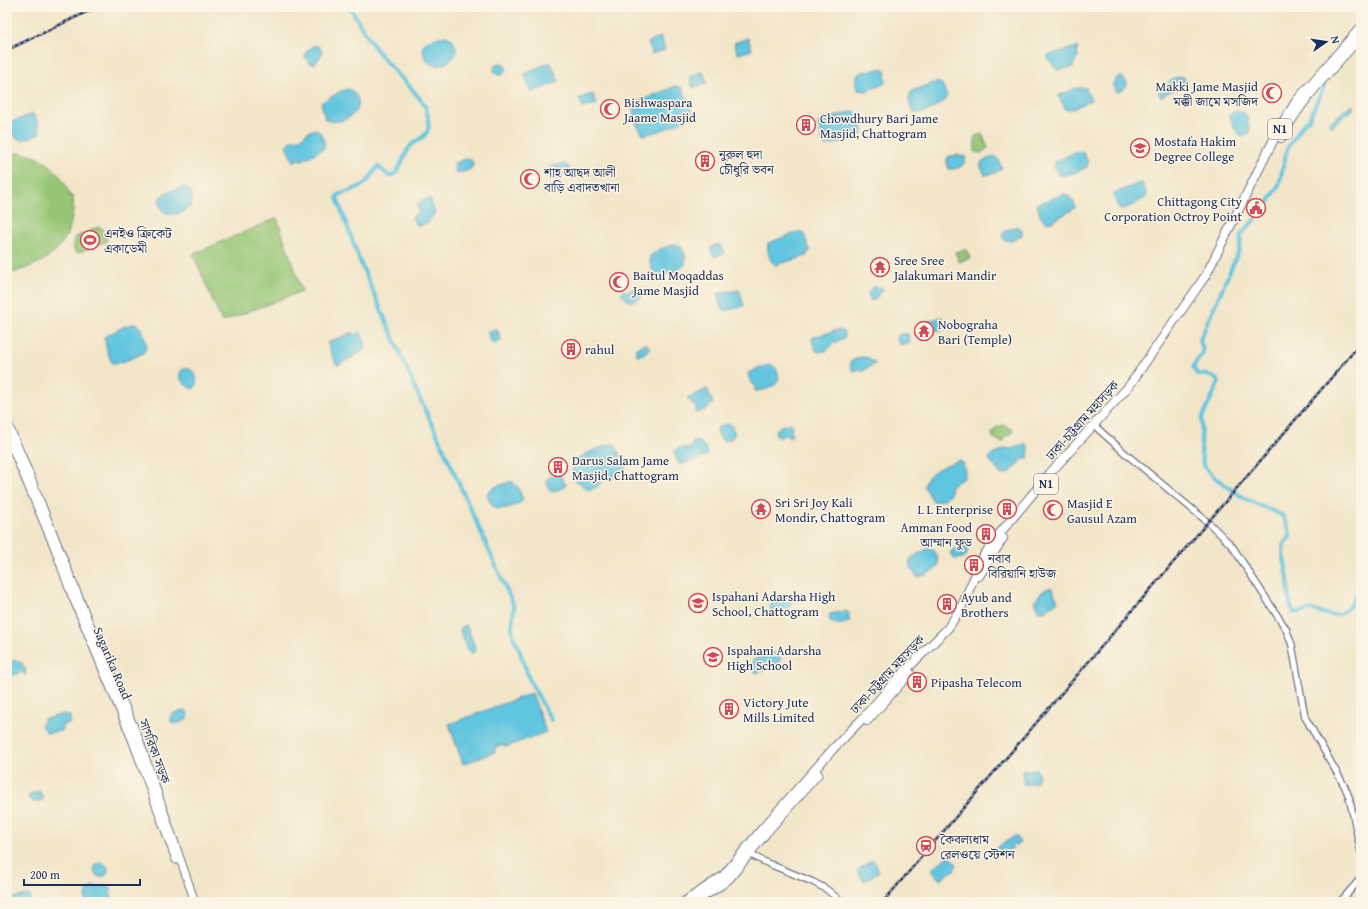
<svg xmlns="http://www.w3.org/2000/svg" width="1368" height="909" font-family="'Gentium Book Plus','Noto Serif Bengali',serif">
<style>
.green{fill:#96c675;stroke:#587a6a}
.water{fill:#61c5df;stroke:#3e7a9e}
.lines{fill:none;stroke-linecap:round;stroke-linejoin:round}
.canal{stroke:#61c5df;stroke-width:4}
.minor-casing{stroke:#666f83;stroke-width:8}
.major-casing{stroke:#666f83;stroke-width:9}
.highway-casing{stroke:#666f83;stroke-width:10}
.minor{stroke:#fff;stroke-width:5.5}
.major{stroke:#fff;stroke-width:7}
.highway{stroke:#fff;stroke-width:8}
.rail-casing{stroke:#1b2f5e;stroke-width:2.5}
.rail{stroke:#fcf5e5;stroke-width:1;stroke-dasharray:3;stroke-linecap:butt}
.labels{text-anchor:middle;stroke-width:3;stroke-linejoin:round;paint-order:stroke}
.shield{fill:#fcf5e5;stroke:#5e6a86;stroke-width:1}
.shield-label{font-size:12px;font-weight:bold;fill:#1b2f5e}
.poi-label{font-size:13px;fill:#1b2f5e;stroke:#fcf5e5;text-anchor:start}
.street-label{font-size:13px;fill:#1b2f5e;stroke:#fcf5e5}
</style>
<rect width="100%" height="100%" fill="#fcf5e5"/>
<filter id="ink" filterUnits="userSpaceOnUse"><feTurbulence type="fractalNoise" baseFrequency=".025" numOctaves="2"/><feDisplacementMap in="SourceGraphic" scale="8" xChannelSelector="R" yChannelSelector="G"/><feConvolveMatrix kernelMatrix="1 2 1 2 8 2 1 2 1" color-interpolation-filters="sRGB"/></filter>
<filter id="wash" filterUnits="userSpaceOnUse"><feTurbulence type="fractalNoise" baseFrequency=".012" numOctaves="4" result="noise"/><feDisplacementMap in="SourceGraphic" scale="16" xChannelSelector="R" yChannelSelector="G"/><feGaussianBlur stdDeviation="0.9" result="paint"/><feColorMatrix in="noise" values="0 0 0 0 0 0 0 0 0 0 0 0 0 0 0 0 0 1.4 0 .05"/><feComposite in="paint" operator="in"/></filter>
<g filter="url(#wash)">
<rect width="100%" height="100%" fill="#f2e6c9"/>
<!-- green -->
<path class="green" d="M982 134 988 148 981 153 975 152V136Z
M20 153C47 157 61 171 70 196H73C75 223 66 247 42 261 31 267 18 271 7 275V154Z
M277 218 302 291 222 322 193 254Z
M99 227 103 229 107 241 78 253 75 252C70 241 75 234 87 234L92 229Z
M966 249 970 258 959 262 955 252Z
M1002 425 1012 429 1013 431 1010 435H1008L1004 438 1003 442H1001V440L998 441 995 438H993L992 432 995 431V428Z"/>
<!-- water -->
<path class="water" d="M446 36 452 39 456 46V55C446 66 430 72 424 55 423 52 422 49 423 46 427 39 439 37 446 36Z
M661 37 665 50 652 54 648 42Z
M748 38 752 50 738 54 734 43Z
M312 46H318L322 50C321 56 319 60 314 64L309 63 305 56 306 52Z
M1077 47 1078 58 1076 59 1073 67 1057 70 1048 59V55Z
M550 62 559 81 532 93 524 74Z
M494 69a6 6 0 1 1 12 0a6 6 0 1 1-12 0Z
M883 68 885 71 886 82 867 91 858 90C854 85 856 80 858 74L863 72Z
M703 72 707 83 693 88 689 77Z
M1120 76 1124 79 1127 83 1123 90 1118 92 1115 90 1112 85 1116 79Z
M1179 77H1184L1185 82 1184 83 1161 97 1159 95V91C1167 87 1169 79 1179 77Z
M936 82 942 84 947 96 946 100C939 105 921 117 913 112 909 105 907 98 912 91Z
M676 86 681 87C686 96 691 104 693 115 683 123 656 133 643 135L637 125 632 104Z
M1076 88H1086L1091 100 1075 108 1066 110 1058 96Z
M349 89C375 107 341 129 325 119L321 103 341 91Z
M593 94 597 104 583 108 579 98Z
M1351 105 1353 106V109L1332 126H1330L1329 123Z
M1240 110 1247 116 1250 133 1242 137 1234 128 1229 114Z
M855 111C862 117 863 125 863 133 855 141 836 144 825 146L822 141 818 123 822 120Z
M33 114C38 120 39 127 39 134 22 142 12 143 8 123Z
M316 129C322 133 325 141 324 148L301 161 300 158 293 162 286 145 294 139 296 140 302 138C305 132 311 131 316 129Z
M1082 151 1088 162 1087 167C1079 171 1068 177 1059 175L1055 167V162L1071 154Z
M957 155 964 156 966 157C965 167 958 169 949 169L947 165V158L950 156Z
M995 156 998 159 1002 168 995 173 985 175 981 167V162Z
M468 158 472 161 473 166C470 171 463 172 457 173L455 171 454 163Z
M562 164 567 165 570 170 569 172 558 176 551 175 549 169 550 167Z
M1139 183H1142L1145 190 1147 196 1145 198 1133 205 1120 210 1118 208 1113 194Z
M184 186C190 189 192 193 192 199 193 216 155 223 160 197L165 193Z
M1065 194C1071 196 1075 202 1075 208L1053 221 1045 222 1040 215 1037 204Z
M430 198 435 214 429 219V222L418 226 412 218 414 215 419 213 417 205 420 201Z
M1017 226 1022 230V235L1012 241 1004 240 1002 235 1005 231Z
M801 231 804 234 810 251 807 253V256L775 265C769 260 767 251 768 243Z
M676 244C684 247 687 257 685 265 678 272 666 274 656 276L654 275 649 260 650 256 660 249Z
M719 244 721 245 725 253 715 257 712 255 711 248 715 245Z
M874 286 884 289 879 293 876 299 871 301 868 293Z
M633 288H637L641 295V298L629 302 621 293 623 291H629Z
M739 290 744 306 724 311C719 307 718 300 718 294L724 292Z
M942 317 945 323H947V326L943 330C937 328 934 334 928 333L924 324 925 322Z
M137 323C142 329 150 345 144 352 141 355 134 357 130 359 124 361 118 364 112 363L107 351 104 337 125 326Z
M495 329H497L501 340 495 344C490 342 488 338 488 332Z
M838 330 843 331 845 336 844 338 834 343 826 351 817 352 812 341 813 337Z
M360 331 365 342V349L360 353 342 363 339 365 336 364 327 343 353 332 356 336 358 332Z
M901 334H908L910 343 899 345 897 339 899 335Z
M643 344H647L650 348 645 353 638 356 636 353V349Z
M863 357 869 358 871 361 874 362 875 364 869 367 862 372 861 369 854 371 852 370 850 362 856 359Z
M771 365C776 367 777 369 778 374 782 386 764 391 755 391V386L750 381 748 373 760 367Z
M183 369H190C197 374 198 381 195 388L192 389C187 386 182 383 179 376L181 371Z
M707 389 710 394 708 396 709 398 711 397 713 404 705 410 695 413 696 407 687 398Z
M790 423 793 427 791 429 792 434 790 437 784 435 778 438 775 432 776 430 781 426Z
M729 424C733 426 731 424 733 429 738 437 730 440 723 441L720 438 717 430 719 426Z
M694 441C703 442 705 446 708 455L699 459 679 465 674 452 679 448H691Z
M1026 443 1029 449 1028 459H1022L1011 472 1001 475 989 459V457L1006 448 1012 449Z
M615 444 626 469 619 472 620 475 603 479C600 487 593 490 585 489L582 484 576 481V477L571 470 574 468 572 462C584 455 600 445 615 444Z
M960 460C965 466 966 472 964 478L950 486 951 492 945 499 934 502C929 497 929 492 924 487 928 469 945 466 960 460Z
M555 474 560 475 566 485 560 489 552 492 549 490 546 480Z
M512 481 518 487 523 500C516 507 503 510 494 508L489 500 487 493 493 488Z
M964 544 967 550V555L963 558 954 559 951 555V551Z
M929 548H932C937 555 939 559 938 567L935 570 920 577 916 576C913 570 907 565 911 558Z
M1051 587 1058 601 1045 611H1038L1035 600 1043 591Z
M789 596 790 598 791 606 780 611H771L770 606 771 602Z
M846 611 849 613V622C843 625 836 625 830 621L829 617 830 614Z
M466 625 467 627 476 649V651L472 653 469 652 467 650 460 631 461 627Z
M775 653 780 655V660L778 664 758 673 755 672C752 668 750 663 754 659Z
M13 660 20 662 21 663H22L23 666 25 668 26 675 25 676 24 673 22 672 8 677 7 680V664L10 663Z
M532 693 546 732 506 747 501 745 495 748V752L463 764 449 724Z
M186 710 189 717C185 721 178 725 172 723L170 718 172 714Z
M64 714 70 716V723L63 725 61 731 47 733 41 726 44 719Z
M1036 769 1039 775 1037 782 1024 785 1022 771Z
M39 791 41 793 43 800 33 802 28 798 29 795Z
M1015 836 1017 837 1020 843 1016 847 1014 844 1011 846 1013 848 1001 853 996 848Z
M948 856 951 857 957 865 954 870 940 880 933 872V868Z
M872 860 874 861 879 871 864 882 857 870Z
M94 870a7 7 0 1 1 14 0a7 7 0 1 1-14 0Z
M94 885 97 887C103 886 108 884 112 890L110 892 113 900 112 902H88L85 900 87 892Z
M26 895 30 896 32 902H11L10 899Z"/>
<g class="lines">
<!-- canal -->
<path class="canal" d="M350 7C360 25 370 43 383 58 395 74 415 89 425 106 427 111 430 125 428 130 424 140 414 140 409 148 402 158 402 169 392 176H389L378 166C374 171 371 178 367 182 361 188 346 192 338 195L337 198 361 264 394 339 418 395 441 443 508 593 514 607 512 626 513 636 519 649 530 681 551 720
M1324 86 1309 119 1303 124 1287 149 1279 185 1267 205 1241 235 1240 248 1234 262 1200 339 1203 352 1193 367 1197 374C1205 375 1214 375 1219 382L1202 418 1201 452 1203 465 1213 476 1238 494 1248 500 1282 515 1289 529 1290 537 1284 544 1283 554 1288 578 1289 598 1291 607 1294 613 1313 610 1330 615H1339L1349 607 1361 587"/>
</g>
</g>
<g filter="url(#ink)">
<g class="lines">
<!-- minor casing -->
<g class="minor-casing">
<path id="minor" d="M1097 428 1126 454 1210 524 1232 546 1286 629 1292 645 1305 717 1345 787 1349 797 1361 852
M747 853 767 863 813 882 826 889 842 902
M1340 902 1361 878"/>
</g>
<!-- major casing -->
<g class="major-casing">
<path id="major" d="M7 422 22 456 88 620 139 739 195 902
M7 436 55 549 70 591 133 742 176 860"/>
</g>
<!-- highway casing -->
<g class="highway-casing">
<path id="highway" d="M1281 138C1301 100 1332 69 1361 37
M979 576 1003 538
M867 721 910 673
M684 902 723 876 762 829 833 749 864 717 898 678 948 628 961 608 984 555 1000 533 1051 472 1129 386 1206 275 1281 125 1297 100 1361 27
M695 902 721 885 729 879 766 833 818 774"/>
</g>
<!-- minor -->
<use href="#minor" class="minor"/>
<!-- major -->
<use href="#major" class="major"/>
<!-- highway -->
<use href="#highway" class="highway"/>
<!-- rail casing -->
<g class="rail-casing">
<path id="rail" d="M7 50 97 7
M883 902 1361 343"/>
</g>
<!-- rail -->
<use href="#rail" class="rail"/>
</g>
</g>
<!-- icons -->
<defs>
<g id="mosque-ring" transform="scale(1)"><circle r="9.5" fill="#fcf5e5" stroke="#d1495b" stroke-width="1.5"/><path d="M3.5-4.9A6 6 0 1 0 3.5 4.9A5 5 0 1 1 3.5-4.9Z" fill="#d1495b"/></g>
<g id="building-ring" transform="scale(1)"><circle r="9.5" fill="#fcf5e5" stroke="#d1495b" stroke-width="1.5"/><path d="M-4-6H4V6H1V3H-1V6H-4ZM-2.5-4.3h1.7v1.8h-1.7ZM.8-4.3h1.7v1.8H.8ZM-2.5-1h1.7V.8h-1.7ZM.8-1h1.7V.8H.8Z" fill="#d1495b"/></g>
<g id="university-ring" transform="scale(1)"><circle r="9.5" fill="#fcf5e5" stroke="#d1495b" stroke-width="1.5"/><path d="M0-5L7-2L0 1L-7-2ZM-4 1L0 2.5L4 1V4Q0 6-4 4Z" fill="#d1495b"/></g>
<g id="civic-ring" transform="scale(1)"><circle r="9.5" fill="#fcf5e5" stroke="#d1495b" stroke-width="1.5"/><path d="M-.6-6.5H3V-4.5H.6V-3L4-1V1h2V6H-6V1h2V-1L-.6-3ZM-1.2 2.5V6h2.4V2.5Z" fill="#d1495b"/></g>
<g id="stadium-ring" transform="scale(1)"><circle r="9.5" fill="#fcf5e5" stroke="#d1495b" stroke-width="1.5"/><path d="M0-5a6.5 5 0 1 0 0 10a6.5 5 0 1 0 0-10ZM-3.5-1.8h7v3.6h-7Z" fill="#d1495b"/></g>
<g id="temple-ring" transform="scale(1)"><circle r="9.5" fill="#fcf5e5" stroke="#d1495b" stroke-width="1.5"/><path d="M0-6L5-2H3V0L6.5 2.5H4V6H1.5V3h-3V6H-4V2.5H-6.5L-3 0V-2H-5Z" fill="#d1495b"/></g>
<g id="school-ring" transform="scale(1)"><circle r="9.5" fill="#fcf5e5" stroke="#d1495b" stroke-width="1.5"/><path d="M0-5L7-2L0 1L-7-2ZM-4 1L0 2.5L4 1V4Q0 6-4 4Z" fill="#d1495b"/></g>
<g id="station-ring" transform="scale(1)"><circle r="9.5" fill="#fcf5e5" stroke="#d1495b" stroke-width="1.5"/><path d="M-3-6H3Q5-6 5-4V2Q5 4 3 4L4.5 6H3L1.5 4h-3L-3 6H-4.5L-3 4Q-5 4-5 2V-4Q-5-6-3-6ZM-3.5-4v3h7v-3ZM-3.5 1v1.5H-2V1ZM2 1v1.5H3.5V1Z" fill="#d1495b"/></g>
</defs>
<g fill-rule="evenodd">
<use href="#mosque-ring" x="1272" y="93"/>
<use href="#mosque-ring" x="610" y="109"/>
<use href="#building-ring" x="806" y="125"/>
<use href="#university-ring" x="1140" y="148"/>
<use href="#building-ring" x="705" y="161"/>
<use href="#mosque-ring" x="530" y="179"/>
<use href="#civic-ring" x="1256" y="208"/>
<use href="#stadium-ring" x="90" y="240"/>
<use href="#temple-ring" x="880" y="267"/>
<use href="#mosque-ring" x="619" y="282"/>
<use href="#temple-ring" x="924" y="331"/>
<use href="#building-ring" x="571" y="349"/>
<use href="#building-ring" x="558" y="467"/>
<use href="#temple-ring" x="761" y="509"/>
<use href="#building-ring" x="1007" y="509"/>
<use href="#mosque-ring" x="1053" y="510"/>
<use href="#building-ring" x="986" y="534"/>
<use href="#building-ring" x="974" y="565"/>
<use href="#school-ring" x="698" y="603"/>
<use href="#building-ring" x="947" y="604"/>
<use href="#school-ring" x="713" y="657"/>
<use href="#building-ring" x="917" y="682"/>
<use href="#building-ring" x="729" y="709"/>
<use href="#station-ring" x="926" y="846"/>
</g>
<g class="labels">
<!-- shield labels -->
<g class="shield">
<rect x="1268" y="119" width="24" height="20" rx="3"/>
<rect x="1034" y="474" width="24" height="20" rx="3"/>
</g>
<g class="shield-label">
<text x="1280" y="133">N1</text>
<text x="1046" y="488">N1</text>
</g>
<!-- poi labels -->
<g class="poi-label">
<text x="1258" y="91" text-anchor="end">Makki Jame Masjid<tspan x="1258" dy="15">মক্কী জামে মসজিদ</tspan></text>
<text x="624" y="107">Bishwaspara<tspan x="624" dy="15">Jaame Masjid</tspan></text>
<text x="820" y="123">Chowdhury Bari Jame<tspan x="820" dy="15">Masjid, Chattogram</tspan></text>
<text x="1154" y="146">Mostafa Hakim<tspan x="1154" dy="15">Degree College</tspan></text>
<text x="719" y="159">নুরুল হুদা<tspan x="719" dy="15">চৌধুরি ভবন</tspan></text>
<text x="544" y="177">শাহ আছদ আলী<tspan x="544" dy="15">বাড়ি এবাদতখানা</tspan></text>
<text x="1242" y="206" text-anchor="end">Chittagong City<tspan x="1242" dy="15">Corporation Octroy Point</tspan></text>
<text x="104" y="238">এনইও ক্রিকেট<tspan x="104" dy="15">একাডেমী</tspan></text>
<text x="894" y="265">Sree Sree<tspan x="894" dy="15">Jalakumari Mandir</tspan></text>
<text x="633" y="280">Baitul Moqaddas<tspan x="633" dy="15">Jame Masjid</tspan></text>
<text x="938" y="329">Nobograha<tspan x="938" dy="15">Bari (Temple)</tspan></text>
<text x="585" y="354">rahul</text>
<text x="572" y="465">Darus Salam Jame<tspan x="572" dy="15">Masjid, Chattogram</tspan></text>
<text x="775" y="507">Sri Sri Joy Kali<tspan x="775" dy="15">Mondir, Chattogram</tspan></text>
<text x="1067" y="508">Masjid E<tspan x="1067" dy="15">Gausul Azam</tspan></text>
<text x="993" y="514" text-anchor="end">L L Enterprise</text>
<text x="972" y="532" text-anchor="end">Amman Food<tspan x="972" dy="15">আম্মান ফুড</tspan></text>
<text x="988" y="563">নবাব<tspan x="988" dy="15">বিরিয়ানি হাউজ</tspan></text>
<text x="712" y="601">Ispahani Adarsha High<tspan x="712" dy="15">School, Chattogram</tspan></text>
<text x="961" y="602">Ayub and<tspan x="961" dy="15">Brothers</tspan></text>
<text x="727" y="655">Ispahani Adarsha<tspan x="727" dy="15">High School</tspan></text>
<text x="931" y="687">Pipasha Telecom</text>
<text x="743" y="707">Victory Jute<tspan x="743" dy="15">Mills Limited</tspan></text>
<text x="940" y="844">কৈবল্যধাম<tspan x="940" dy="15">রেলওয়ে স্টেশন</tspan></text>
</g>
<!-- street labels -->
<g class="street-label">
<text transform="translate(1082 420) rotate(-48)" y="5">ঢাকা-চট্টগ্রাম মহাসড়ক</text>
<text transform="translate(113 663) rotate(67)" y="5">Sagarika Road</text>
<text transform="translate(887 674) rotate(-47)" y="5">ঢাকা-চট্টগ্রাম মহাসড়ক</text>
<text transform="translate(155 751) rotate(70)" y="5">সাগরিকা সড়ক</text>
</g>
</g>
<!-- margin -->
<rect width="1368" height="909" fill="none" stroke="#fcf5e5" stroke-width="24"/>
<!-- north arrow -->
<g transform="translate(1326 42) rotate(77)" stroke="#fcf5e5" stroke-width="3" paint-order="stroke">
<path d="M0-3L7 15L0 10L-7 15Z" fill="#1b2f5e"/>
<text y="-6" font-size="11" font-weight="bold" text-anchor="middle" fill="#1b2f5e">N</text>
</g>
<!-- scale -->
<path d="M24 879v6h116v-6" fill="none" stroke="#1b2f5e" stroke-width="2"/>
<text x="30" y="879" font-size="12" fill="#1b2f5e" stroke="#fcf5e5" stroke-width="3" paint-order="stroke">200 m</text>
</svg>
